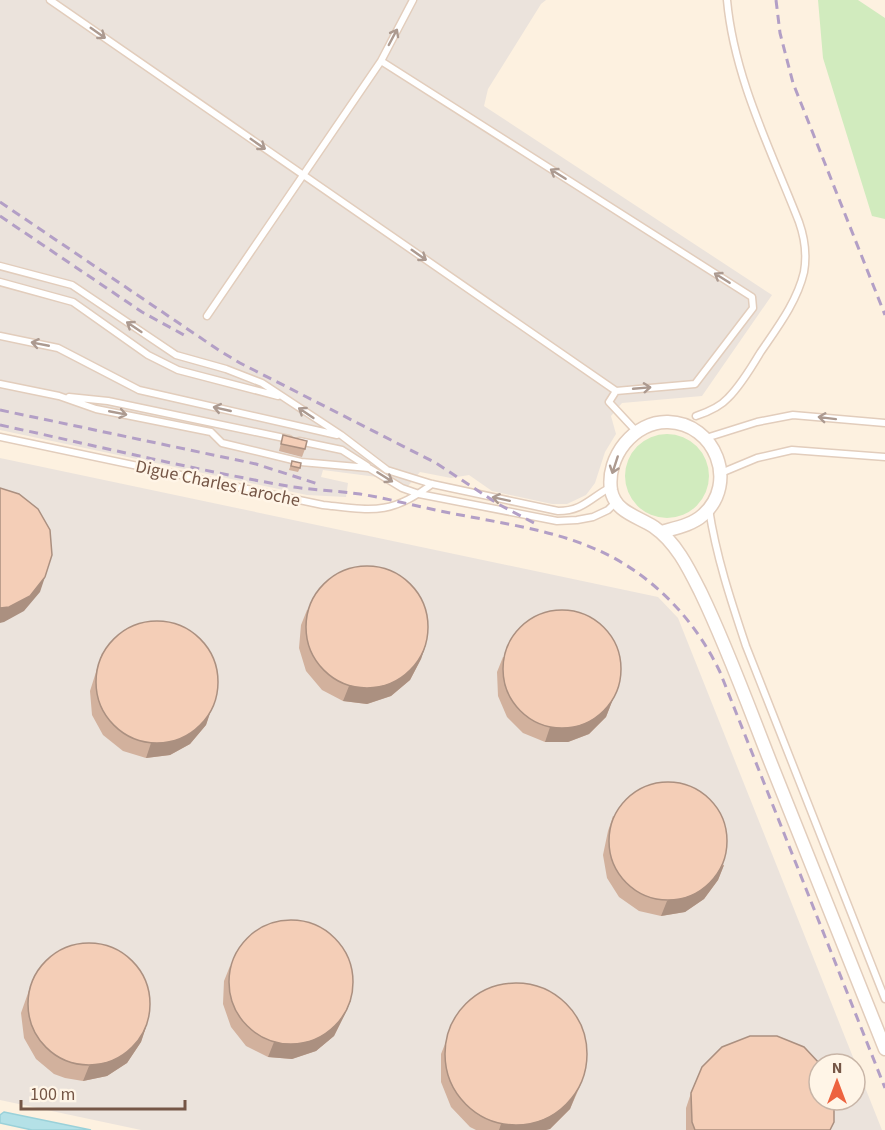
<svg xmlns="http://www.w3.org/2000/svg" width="885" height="1130" font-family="'Source Sans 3',sans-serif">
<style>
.industrial{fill:#ebe3dc;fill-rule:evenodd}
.green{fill:#d1ebbe}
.water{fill:#b4e1e7;stroke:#9ad1d9;stroke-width:1.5}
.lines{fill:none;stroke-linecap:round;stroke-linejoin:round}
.lane-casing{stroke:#e2cdbc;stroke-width:9}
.street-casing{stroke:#e2cdbc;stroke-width:15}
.lane{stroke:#fff;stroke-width:6}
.street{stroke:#fff;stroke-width:12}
.rail{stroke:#b39fc6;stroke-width:3;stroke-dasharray:9 6;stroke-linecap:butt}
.wall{fill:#d2b19d}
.shaded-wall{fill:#ab9080}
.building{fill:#f4ceb7;stroke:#ab9080;stroke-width:1.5}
.oneway{stroke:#ac9a90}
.labels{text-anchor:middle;stroke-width:5;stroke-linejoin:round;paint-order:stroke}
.street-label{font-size:18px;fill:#755646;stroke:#fff5e7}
</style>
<rect width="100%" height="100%" fill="#fdf1e0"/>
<!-- industrial -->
<path class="industrial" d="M0 0H546L541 4 488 89 484 106 772 295 702 396 622 403 611 416 616 434 605 452 595 483 586 495 567 504H552L492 491 469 475 451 478 420 472 403 492 377 477 323 470 321 477 348 483 346 497 307 495 0 430Z
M0 458 658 597 678 618 882 1130H141L0 1100ZM819 1064H855V1100H819Z"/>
<!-- green -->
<path class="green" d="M818 0H858L885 18V219L872 216 823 58Z
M625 476a42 42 0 1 1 84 0a42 42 0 1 1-84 0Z"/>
<!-- water -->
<path class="water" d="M4 1112 91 1130H32L0 1123V1115Z"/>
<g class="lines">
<!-- lane casing -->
<g class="lane-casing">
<path id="lane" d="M50 0 616 391
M413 0 381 61 752 297 753 308 695 384 616 391 609 402 636 431
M0 266 72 285 176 355 226 369 262 383 341 435 387 470 432 484 558 511C583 511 590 498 611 487
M0 282 73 302 148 355 178 370 278 396
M207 316 381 61
M0 336 58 348 139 390 337 435
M0 384 59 396 96 409 211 432 222 443 301 462 369 468 402 488 419 494 557 521 577 520 593 517 608 510 615 503
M69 397 108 401 289 439
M696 416C708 412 720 407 728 398 741 385 751 368 760 353 777 328 797 302 804 272 807 255 805 239 799 222 771 150 734 78 727 0
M0 437 323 505C370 510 391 516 432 484
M706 438 757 422 793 415 885 423
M299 441 342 450 367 466
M721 473 757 458 792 450 885 457
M709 509C716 556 731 601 746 646L885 999"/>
</g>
<!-- street casing -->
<g class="street-casing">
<path id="street" d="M661 532C675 528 692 525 703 515 739 483 715 423 668 422 634 421 606 457 611 490 615 512 637 516 654 527 676 542 689 569 701 593 727 647 748 705 770 761 808 857 847 953 885 1049"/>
</g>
<!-- lane -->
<use href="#lane" class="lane"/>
<!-- street -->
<use href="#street" class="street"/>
<!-- rail -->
<path class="rail" d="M776 0 780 33 793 83 885 315
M0 202 220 351 240 363 436 463 498 504 534 523
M0 216 142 312 184 335
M0 410 256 464 318 484
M0 425C97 446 195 470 293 487 315 490 338 491 360 494 396 500 431 510 466 516 518 526 567 533 614 558 661 584 697 624 720 672L885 1088"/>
</g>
<!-- wall -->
<path class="wall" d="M283 435 305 449 302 457 279 451Z
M292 461 300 468 298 472 289 470Z
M307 610 426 644 421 659 410 680 391 696 367 704 343 701 322 690 306 671 299 648 301 625Z
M102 653 211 710 206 725 190 744 170 755 146 758 123 751 103 735 92 715 90 691Z
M503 657 620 681 606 717 589 734 568 742H545L523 733 507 717 498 696 497 672Z
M613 816 724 865 718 880 704 899 685 912 661 916 639 911 619 897 607 878 603 855 608 831Z
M230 966 351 1000 345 1014 334 1036 316 1051 292 1059 268 1057 246 1046 231 1027 223 1004 224 981Z
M34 976 146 1027 141 1042 127 1063 107 1076 83 1081 65 1078 54 1074 36 1059 24 1038 21 1013Z
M447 1039 581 1084 570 1109 550 1129 546 1130H476L470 1127 451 1107 441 1082V1054Z
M691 1093 831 1130H686V1108Z"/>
<!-- shaded-wall -->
<path class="shaded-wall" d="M45 577 40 592 24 611 4 622 0 623V608Z
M426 644 421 659 410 680 391 696 367 704 343 701 349 686Z
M620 681 606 717 589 734 568 742H545L550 727Z
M211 710 206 725 190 744 170 755 146 758 151 743Z
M724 865 718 880 704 899 685 912 661 916 667 901Z
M351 1000 345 1014 334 1036 316 1051 292 1059 268 1057 274 1042Z
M146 1027 141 1042 127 1063 107 1076 83 1081 89 1066Z
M586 1069 570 1109 550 1129 546 1130H499L501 1124Z"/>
<!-- building -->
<path class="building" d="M283 435 307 441 305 449 281 444Z
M292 461 301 463 300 468 291 466Z
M0 488 19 494 38 509 50 530 52 555 45 577 30 596 9 607 0 608Z
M306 627a61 61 0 1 1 122 0a61 61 0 1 1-122 0Z
M503 669a59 59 0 1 1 118 0a59 59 0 1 1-118 0Z
M96 682a61 61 0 1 1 122 0a61 61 0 1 1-122 0Z
M609 841a59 59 0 1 1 118 0a59 59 0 1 1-118 0Z
M229 982a62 62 0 1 1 124 0a62 62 0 1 1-124 0Z
M28 1004a61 61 0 1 1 122 0a61 61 0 1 1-122 0Z
M445 1054a71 71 0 1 1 142 0a71 71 0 1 1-142 0Z
M750 1036H777L804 1047 820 1064H819V1100H834V1122L830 1130H695L692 1122 691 1093 702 1067 722 1047Z"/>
<!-- one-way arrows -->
<defs><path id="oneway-shaft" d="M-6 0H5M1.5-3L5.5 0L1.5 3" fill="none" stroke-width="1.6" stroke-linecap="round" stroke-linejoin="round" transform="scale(1.5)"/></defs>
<g class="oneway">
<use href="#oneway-shaft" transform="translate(98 33) rotate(35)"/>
<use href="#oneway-shaft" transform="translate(393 37) rotate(-62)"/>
<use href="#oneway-shaft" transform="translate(258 144) rotate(35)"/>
<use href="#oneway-shaft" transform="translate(558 174) rotate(-148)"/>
<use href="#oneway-shaft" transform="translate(419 255) rotate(35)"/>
<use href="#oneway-shaft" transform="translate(722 278) rotate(-148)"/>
<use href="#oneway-shaft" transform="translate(134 327) rotate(-146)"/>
<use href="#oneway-shaft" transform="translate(40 344) rotate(-169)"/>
<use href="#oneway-shaft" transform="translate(642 388) rotate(-5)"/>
<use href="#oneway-shaft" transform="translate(222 409) rotate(-167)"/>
<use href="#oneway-shaft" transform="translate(118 413) rotate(11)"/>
<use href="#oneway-shaft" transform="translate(306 413) rotate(-146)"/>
<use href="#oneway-shaft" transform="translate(827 418) rotate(-173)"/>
<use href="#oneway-shaft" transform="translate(615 465) rotate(108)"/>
<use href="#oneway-shaft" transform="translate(385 477) rotate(32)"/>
<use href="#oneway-shaft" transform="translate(501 499) rotate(-168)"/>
</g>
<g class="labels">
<!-- street labels -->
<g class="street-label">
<text transform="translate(218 483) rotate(12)" y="6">Digue Charles Laroche</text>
</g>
</g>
<!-- north arrow -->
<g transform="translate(837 1082)"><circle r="28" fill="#fff5e7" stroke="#c8b5a7" stroke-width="1.5"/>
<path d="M0-4.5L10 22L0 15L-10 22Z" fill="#ed633f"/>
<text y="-9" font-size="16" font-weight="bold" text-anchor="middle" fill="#755646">N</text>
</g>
<!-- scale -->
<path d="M21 1100v9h164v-9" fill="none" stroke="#755646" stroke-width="3"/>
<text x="30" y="1100" font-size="18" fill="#755646" stroke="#fff5e7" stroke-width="4.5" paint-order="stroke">100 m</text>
</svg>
